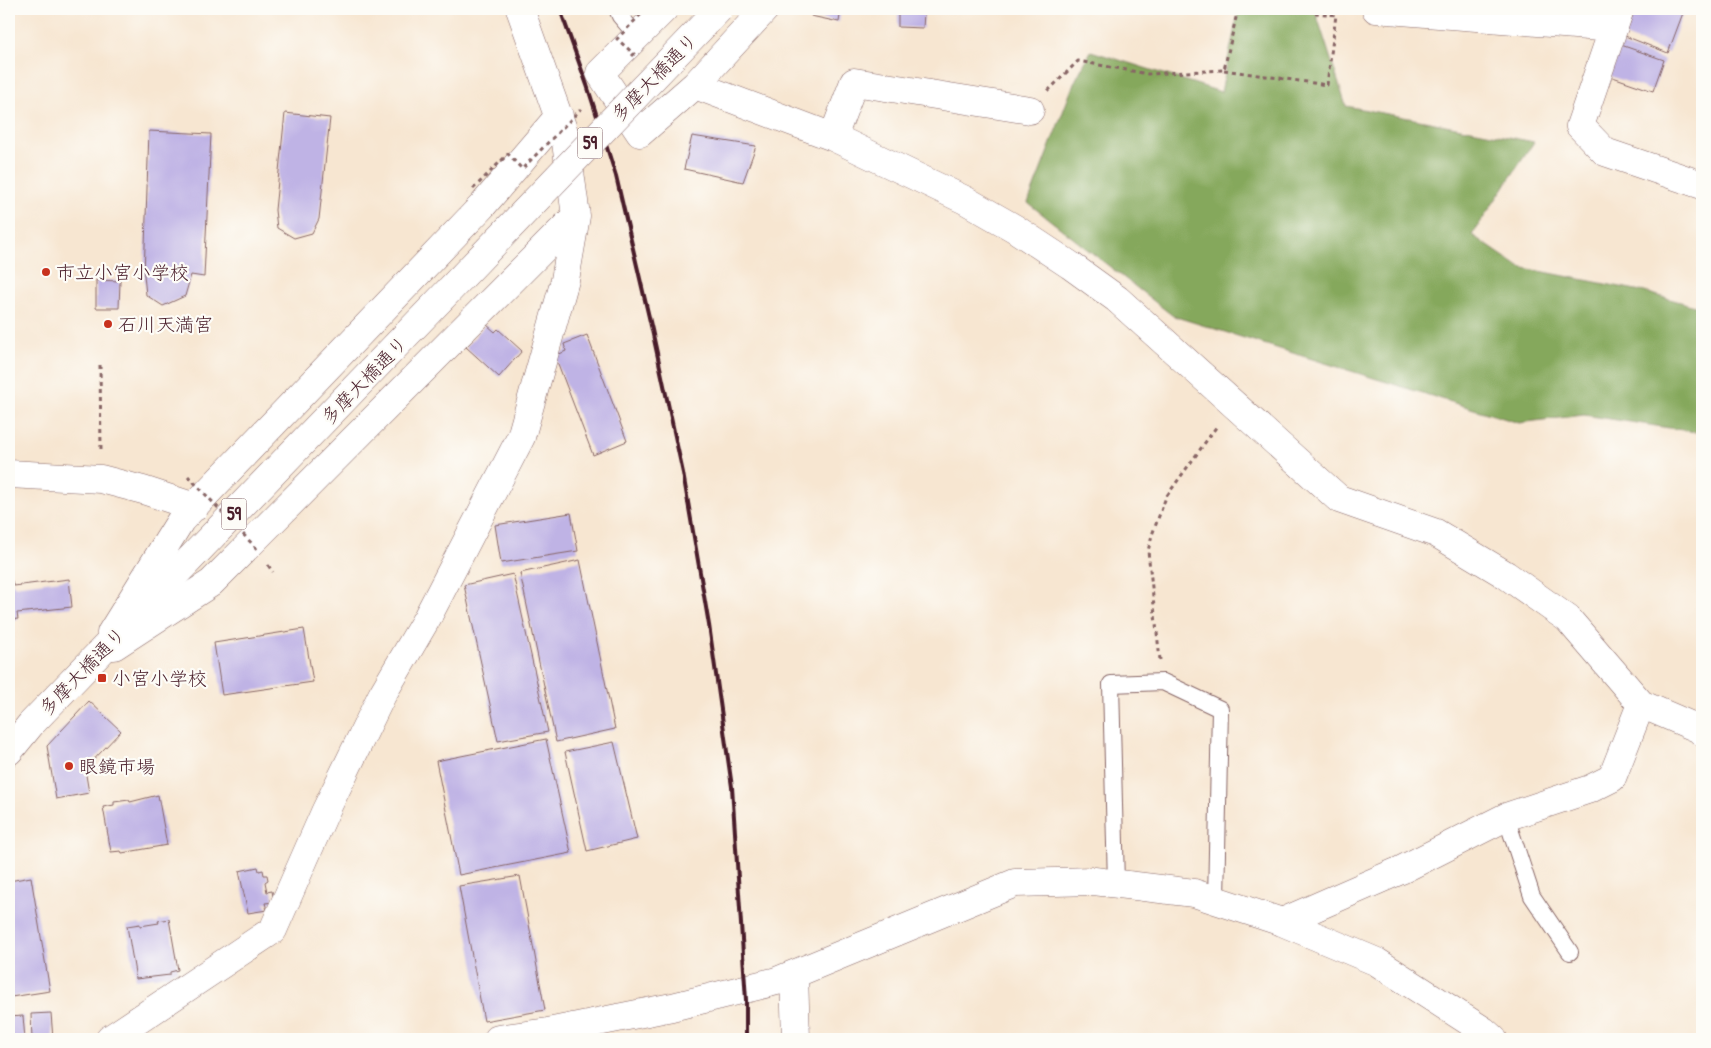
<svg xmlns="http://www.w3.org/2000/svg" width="1711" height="1048" font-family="'Patrick Hand','Klee One',sans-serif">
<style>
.forest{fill:#85a85c;stroke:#686444}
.building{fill:#bfb3e5}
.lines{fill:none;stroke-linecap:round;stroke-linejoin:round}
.service-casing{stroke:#876565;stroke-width:18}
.minor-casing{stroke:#876565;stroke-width:29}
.primary-casing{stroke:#876565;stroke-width:29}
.path{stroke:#876565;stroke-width:3;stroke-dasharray:4 4;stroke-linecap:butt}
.service{stroke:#fff;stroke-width:16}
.minor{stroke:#fff;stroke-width:28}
.primary{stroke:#fff;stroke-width:28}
.rail{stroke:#4a1f2b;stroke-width:4}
.primary-bridge-casing{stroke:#876565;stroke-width:29;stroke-linecap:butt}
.path-bridge{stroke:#876565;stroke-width:3;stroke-dasharray:4 4;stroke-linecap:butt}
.primary-bridge{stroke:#fff;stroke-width:28}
.poi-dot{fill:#c8321e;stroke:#fdfcf7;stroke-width:2}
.labels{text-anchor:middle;stroke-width:4.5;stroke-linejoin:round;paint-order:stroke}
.shield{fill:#fdfcf7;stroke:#806168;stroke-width:1}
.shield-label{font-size:18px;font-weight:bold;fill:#4a1f2b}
.street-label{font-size:19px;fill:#4a1f2b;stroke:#fdfcf7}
.poi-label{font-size:19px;fill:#4a1f2b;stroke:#fdfcf7;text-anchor:start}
</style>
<rect width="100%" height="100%" fill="#fdfcf7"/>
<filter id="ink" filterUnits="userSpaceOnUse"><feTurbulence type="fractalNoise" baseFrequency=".02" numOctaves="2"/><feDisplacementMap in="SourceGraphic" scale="10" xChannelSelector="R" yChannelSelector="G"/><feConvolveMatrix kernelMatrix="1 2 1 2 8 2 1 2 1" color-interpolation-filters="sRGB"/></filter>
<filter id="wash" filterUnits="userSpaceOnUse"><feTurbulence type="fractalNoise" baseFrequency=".0096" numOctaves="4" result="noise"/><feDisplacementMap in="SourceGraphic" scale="20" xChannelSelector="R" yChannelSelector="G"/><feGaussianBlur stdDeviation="1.12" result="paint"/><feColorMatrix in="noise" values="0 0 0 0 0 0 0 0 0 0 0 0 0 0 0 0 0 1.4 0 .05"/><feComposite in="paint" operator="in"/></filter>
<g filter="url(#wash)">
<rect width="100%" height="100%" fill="#f7e6d1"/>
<!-- forest -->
<path class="forest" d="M1239 9H1317L1316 13 1346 106 1534 142 1472 235 1519 267 1641 291 1702 308V433L1584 415 1519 423 1173 316 1028 203 1074 83 1091 51 1221 92Z"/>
<g id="blocks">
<!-- building -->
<path class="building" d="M812 9H841L839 22 811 16Z
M1635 9H1673L1683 13 1668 53 1625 36Z
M898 11 924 13 923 28 898 27Z
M1621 45 1664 60 1653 91 1610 76Z
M285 113 330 118 319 219 312 233 294 238 277 228 275 210Z
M149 131 211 134 204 277 191 275 185 296 163 306 146 295 144 275Z
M692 136 756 146 743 182 684 169Z
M96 280 120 281 119 308H96Z
M486 324 495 332 498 329 522 351 499 377 466 347Z
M587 335 627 441 593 455 555 356 566 351 564 344Z
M571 513 578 551 501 563 495 525Z
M580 560 615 729 556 742 520 573Z
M513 574 548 732 498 741 464 585Z
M9 579H11L14 586 69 579 72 607 17 613 18 619 9 620Z
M304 629 313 682 222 695 214 643Z
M89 701 121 731 85 769 89 793 56 799 47 746Z
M546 739 571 853 459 875 436 761Z
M614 742 637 839 587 851 565 752Z
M158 795 167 845 122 853 121 851 111 852 103 807 114 805V802L129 800 130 802Z
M258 867 259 871 263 870 264 875H267L268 880 265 882 267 892 272 891 274 902 265 903 267 910 248 913 239 871Z
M520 876 545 1010 484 1021 459 886Z
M31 877 50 991 11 997 9 984V881Z
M169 919 178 970 170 972V975L136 979 127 926 140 924V926L159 923 158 921Z
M51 1013 53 1039H32L31 1014Z
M23 1016 25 1039H9V1017Z"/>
</g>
</g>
<g filter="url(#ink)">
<use href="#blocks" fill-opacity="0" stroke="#876565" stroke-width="1"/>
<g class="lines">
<!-- service casing -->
<g class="service-casing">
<path id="service" d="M617 9 620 16 637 36
M1506 817 1532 896 1570 952
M1116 884 1111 684 1163 682 1220 709 1216 900"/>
</g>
<!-- minor casing -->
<g class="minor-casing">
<path id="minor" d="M664 9 600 73 640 133 695 85 765 9
M1376 9 1613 28
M1620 9 1580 126 1605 152 1702 185
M695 85 833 137 965 200 1014 228 1070 265 1117 299 1339 499 1436 533 1506 575 1568 619 1641 704 1699 729 1702 732
M833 137 854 82 1030 110
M9 474 101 479 143 490 195 507
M111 633 181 520 483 205 559 116
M114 646 211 583 576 216
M1282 922 1401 870 1506 817 1590 789 1612 778 1641 704
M794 974 796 1039
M110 1039 273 930 325 812 382 695 427 618 521 437 565 280 576 216 565 135 520 9
M498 1039 548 1032 672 1007 777 981 1015 883 1094 881 1194 893 1282 922 1377 962 1484 1031 1493 1039"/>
</g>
<!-- primary casing -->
<g class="primary-casing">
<path id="primary" d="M9 751 31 724 461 278"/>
</g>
<!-- path -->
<path class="path" d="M1224 70 1327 85 1336 15 1316 13V9
M1048 91 1078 61 1148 74 1224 70 1238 9
M100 365 101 451
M268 565 273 572
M1160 660 1148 551 1152 535 1166 497 1217 426"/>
<!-- service -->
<use href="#service" class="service"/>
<!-- minor -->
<use href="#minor" class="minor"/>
<!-- primary -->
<use href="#primary" class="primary"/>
<!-- rail -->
<path class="rail" d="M560 9 587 85 616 176 652 330 683 473 709 625 732 787 746 1000V1039"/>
<!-- primary-bridge casing -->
<g class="primary-bridge-casing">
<path id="primary-bridge" d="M461 278 719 9"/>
</g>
<!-- path-bridge -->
<path class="path-bridge" d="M632 56 634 54 617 39 646 9
M473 189 508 154 522 169 581 109
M188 476 258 550"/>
<!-- primary-bridge -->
<use href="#primary-bridge" class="primary-bridge"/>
</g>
</g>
<!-- markers -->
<g class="poi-dot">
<circle cx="46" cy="272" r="5"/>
<circle cx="108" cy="324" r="5"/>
<rect x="97" y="673" width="10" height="10" rx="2.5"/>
<circle cx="69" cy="766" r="5"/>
</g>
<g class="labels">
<!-- shield labels -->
<g class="shield">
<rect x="577.5" y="127.5" width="25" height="31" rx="4"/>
<rect x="221.5" y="498.5" width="25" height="31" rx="4"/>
</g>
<g class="shield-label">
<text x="590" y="149">59</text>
<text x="234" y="520">59</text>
</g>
<!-- street labels -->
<g class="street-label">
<text transform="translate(654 77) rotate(-46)" y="7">多摩大橋通り</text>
<text transform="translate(364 380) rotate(-46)" y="7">多摩大橋通り</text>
<text transform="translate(82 671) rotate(-46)" y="7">多摩大橋通り</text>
</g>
<!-- poi labels -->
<g class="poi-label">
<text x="56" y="279">市立小宮小学校</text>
<text x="118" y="331">石川天満宮</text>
<text x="112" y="685">小宮小学校</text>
<text x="79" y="773">眼鏡市場</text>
</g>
</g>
<!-- margin -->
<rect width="1711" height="1048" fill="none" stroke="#fdfcf7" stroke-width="30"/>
</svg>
